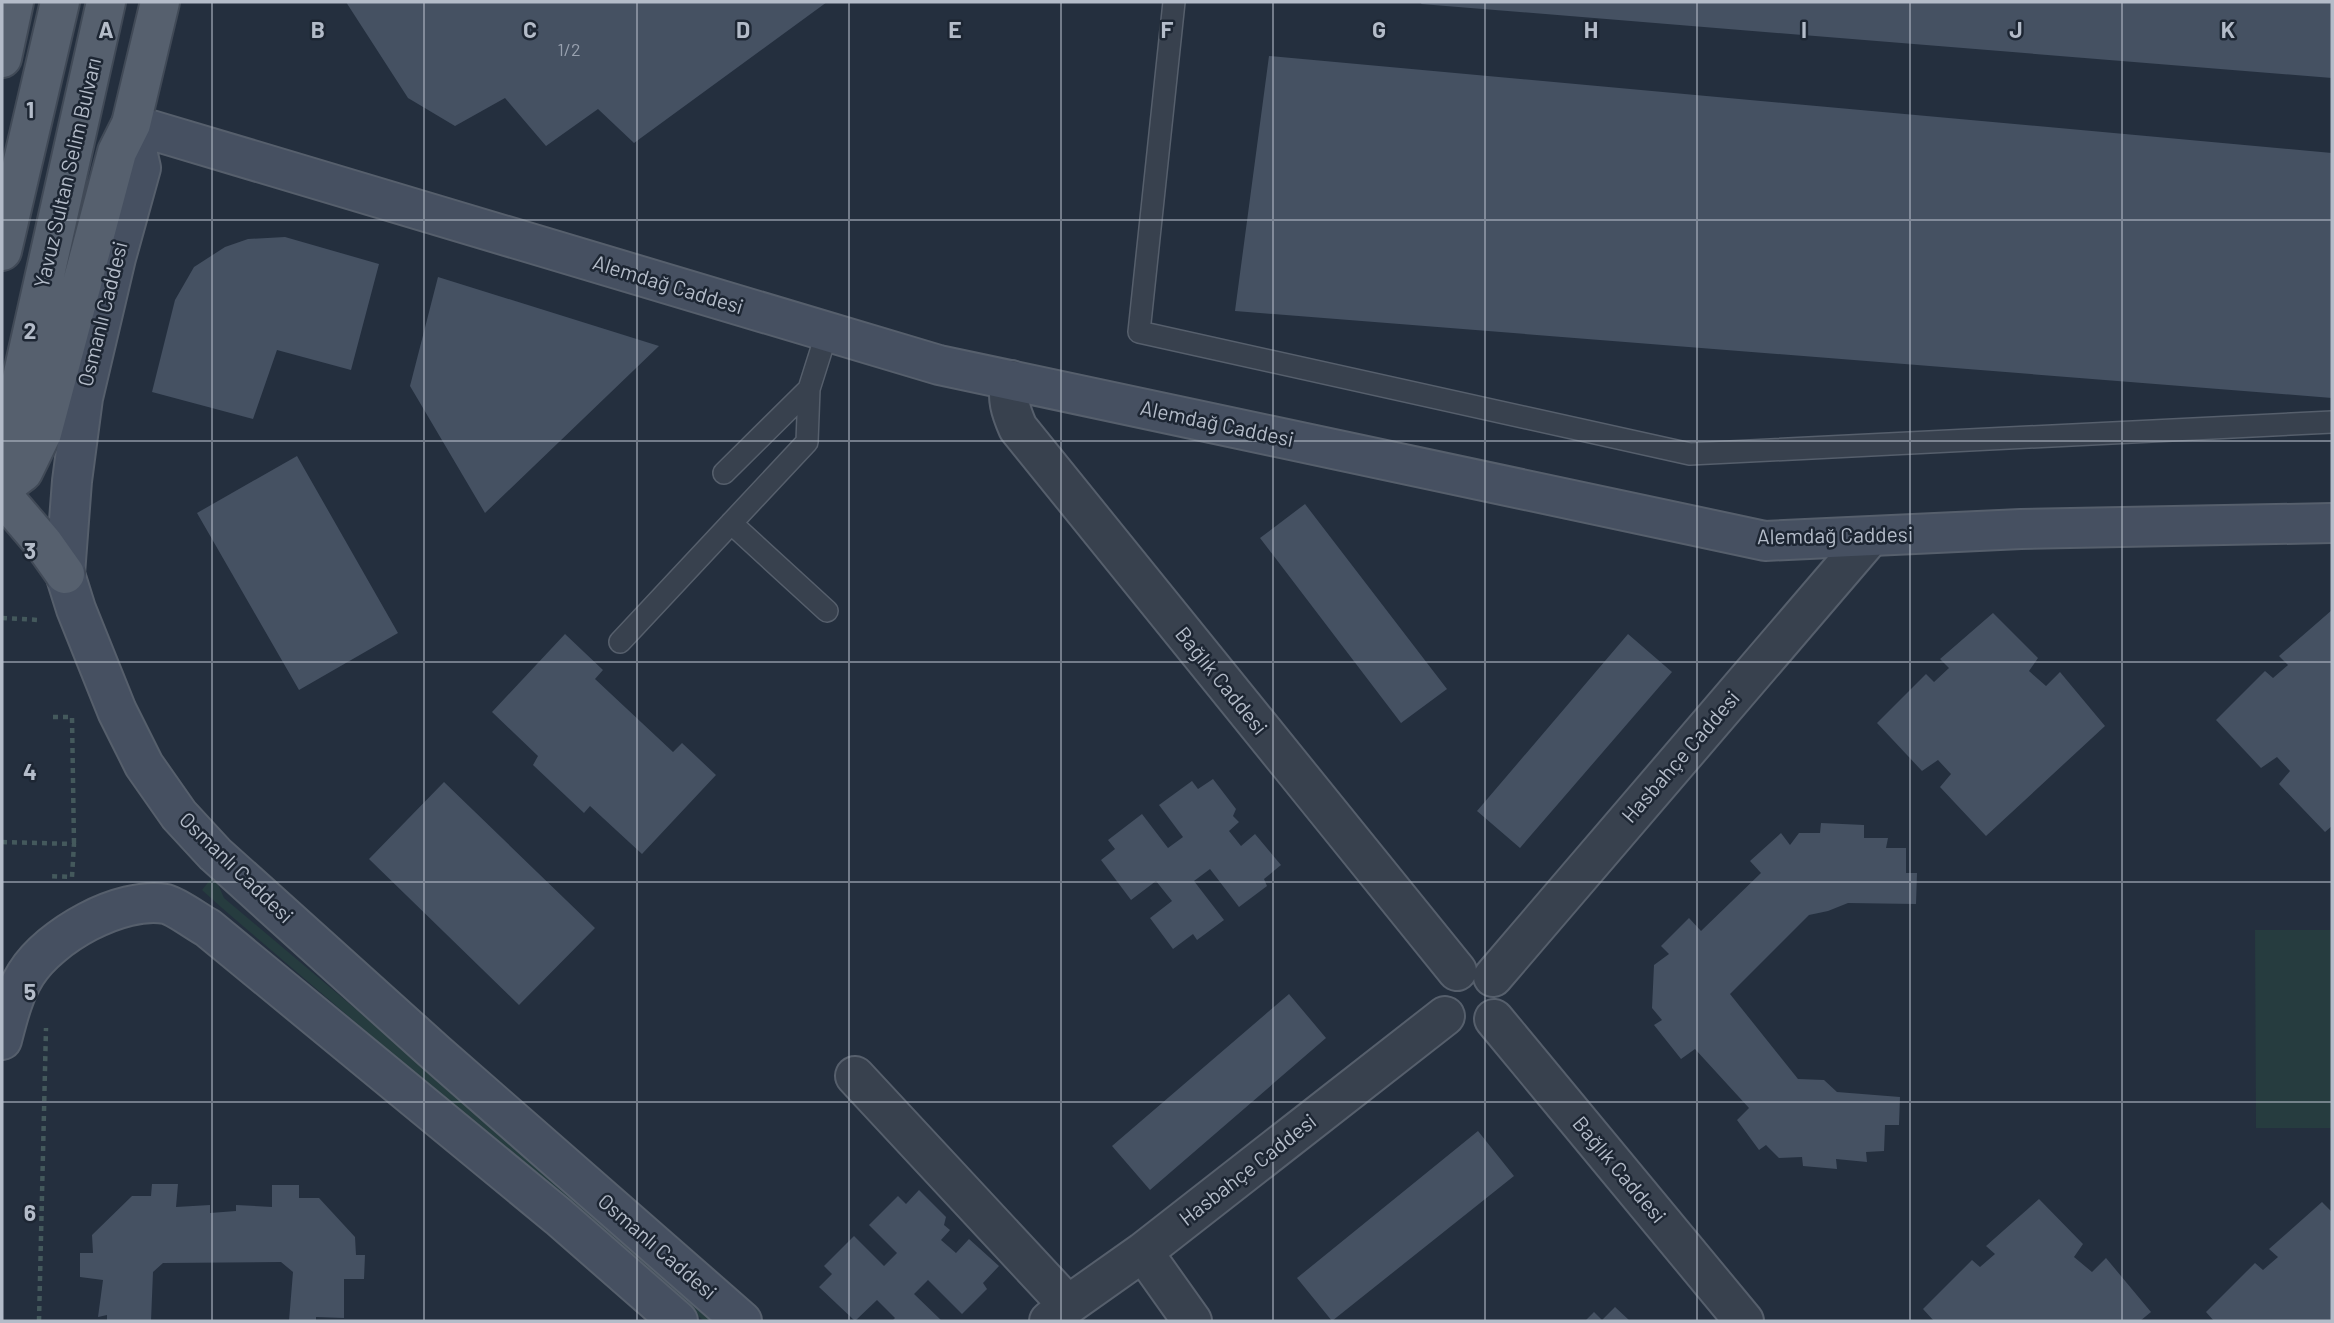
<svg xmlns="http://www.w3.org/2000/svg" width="2334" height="1323" font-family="Barlow,sans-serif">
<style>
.green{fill:#263c3f}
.building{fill:#455162}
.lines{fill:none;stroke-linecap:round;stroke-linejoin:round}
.service-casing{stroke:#565f6c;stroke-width:24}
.minor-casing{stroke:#565f6c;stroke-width:42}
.secondary-casing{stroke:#565f6c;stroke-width:42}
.primary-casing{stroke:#414a57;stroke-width:42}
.path{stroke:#44595c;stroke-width:4.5;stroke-dasharray:5 5;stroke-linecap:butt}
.service{stroke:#38414e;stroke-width:21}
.minor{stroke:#38414e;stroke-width:38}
.secondary{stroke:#465061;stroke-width:38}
.primary{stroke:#56606e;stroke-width:38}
.grid{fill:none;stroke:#b4bcc9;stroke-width:2;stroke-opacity:0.55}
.labels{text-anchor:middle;stroke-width:5;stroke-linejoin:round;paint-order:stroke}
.number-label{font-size:18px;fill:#98a1af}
.street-label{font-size:21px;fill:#b4bcc9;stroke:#1d2633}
.grid-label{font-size:23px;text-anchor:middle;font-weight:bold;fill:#b4bcc9;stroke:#1d2633;stroke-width:5;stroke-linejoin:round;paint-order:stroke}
</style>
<rect width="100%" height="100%" fill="#242f3e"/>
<!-- green -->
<path class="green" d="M214 875 224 898 572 1191 720 1321H704L222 908 202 890Z
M2255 930H2332V1128H2256Z"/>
<!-- building -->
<path class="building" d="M346 2H827L634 143 598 109 546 146 505 98 455 126 408 98Z
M1422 2H2332V78L1421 4Z
M1269 56 2332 153V398L1235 311Z
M285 237 379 264 351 370 277 350 253 419 152 392 175 300 194 267 225 247 248 239Z
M438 277 659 346 485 513 410 386Z
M297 456 398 633 299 690 197 513Z
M1305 504 1447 689 1401 723 1260 538Z
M2332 610V826L2325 832 2279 784 2290 771 2277 757 2261 768 2216 720 2265 671 2273 678 2288 665 2279 656Z
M1993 613 2038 658 2029 671 2046 686 2060 672 2105 726 1986 836 1940 787 1951 774 1938 760 1922 771 1877 723 1926 674 1934 682 1949 668 1940 659Z
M565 634 603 670 595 679 673 752 682 743 716 775 642 854 590 806 584 813 533 765 538 756 492 712Z
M1628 634 1672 672 1520 848 1477 811Z
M1213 779 1236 809 1233 816 1239 822 1229 831 1241 846 1255 834 1281 865 1264 879 1267 886 1239 907 1210 869 1194 881 1224 920 1197 940 1193 934 1173 949 1150 918 1172 901 1156 881 1131 900 1101 860 1115 849 1108 840 1142 814 1168 848 1183 837 1159 805 1192 781 1198 789Z
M444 782 595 928 519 1005 369 859Z
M1821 823 1864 825V838H1888L1886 848H1906V873H1917L1916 904 1848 903 1828 911 1809 915 1730 994 1798 1079 1824 1080 1837 1092 1900 1097 1899 1125H1885L1884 1151 1866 1152 1867 1162 1836 1159 1837 1169 1803 1166 1802 1157 1779 1158 1766 1145 1759 1150 1737 1120 1749 1108 1695 1049 1681 1059 1654 1025 1662 1020 1652 1008 1654 965 1669 954 1661 946 1689 918 1701 931 1761 873 1750 861 1781 833 1790 845 1799 833H1820Z
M1289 994 1326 1038 1150 1190 1112 1146Z
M1478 1131 1514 1176 1332 1321 1297 1278Z
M152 1184H178L176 1207 210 1205V1213L236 1211V1205L272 1207V1185H299V1198H319L355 1237 356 1255H365L364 1279H344V1318L316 1317V1321H289L293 1272 281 1262 163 1263 153 1272 151 1321H107V1315L98 1317 103 1280 80 1277V1253H93L92 1235 132 1196H151Z
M919 1190 946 1217 944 1225 950 1230 941 1240 956 1253 969 1239 999 1266 983 1283 987 1289 962 1314 928 1280 914 1294 942 1321H892L895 1318 877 1300 855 1321 819 1287 832 1274 824 1266 854 1236 884 1266 897 1253 869 1225 898 1196 906 1204Z
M2039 1199 2083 1244 2074 1257 2092 1272 2106 1258 2151 1312 2140 1321H1934L1923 1309 1972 1260 1980 1267 1995 1254 1986 1246Z
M2322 1202 2332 1212V1321H2214L2206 1312 2255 1263 2263 1270 2278 1257 2269 1249Z
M1615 1307 1630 1321H1585L1594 1312 1602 1320Z"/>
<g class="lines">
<!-- service casing -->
<g class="service-casing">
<path id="service" d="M1174 2 1139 332 1690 454 2332 422
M724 473 809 389 827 332
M731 523 827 611
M620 642 807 442 809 389"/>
</g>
<!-- minor casing -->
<g class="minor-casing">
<path id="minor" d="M1011 380C1006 398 1011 412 1018 428L1457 971
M1493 977 1870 537
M1494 1019 1744 1321
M855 1076 1068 1305
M1143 1252 1192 1321
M1049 1321 1068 1305 1143 1252 1445 1016"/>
</g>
<!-- secondary casing -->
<g class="secondary-casing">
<path id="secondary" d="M2 1040C8 1017 13 995 26 974 50 936 120 896 166 904 177 907 197 922 208 928L559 1217 678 1321
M742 1321 436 1053 215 854 179 815 144 765 117 711 76 609 65 574 72 481 83 398 116 258 141 168 131 124 939 365 1765 541 2021 529 2332 523"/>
</g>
<!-- primary casing -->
<g class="primary-casing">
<path id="primary" d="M2 58 14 2
M2 251 60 2
M2 467 106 2
M2 488 23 472 42 433 117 152 131 124 160 2
M2 495 43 543 65 574"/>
</g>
<!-- path -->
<path class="path" d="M2 618 39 620
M53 717H72L74 844
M2 842 74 844 72 877 48 876
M39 1321 46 1028"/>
<!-- service -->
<use href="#service" class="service"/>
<!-- minor -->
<use href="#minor" class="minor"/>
<!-- secondary -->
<use href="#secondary" class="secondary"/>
<!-- primary -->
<use href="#primary" class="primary"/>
</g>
<!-- grid -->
<path class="grid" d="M212 2V1321M424 2V1321M637 2V1321M849 2V1321M1061 2V1321M1273 2V1321M1485 2V1321M1697 2V1321M1910 2V1321M2122 2V1321M2 220H2332M2 441H2332M2 662H2332M2 882H2332M2 1102H2332"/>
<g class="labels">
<!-- number labels -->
<g class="number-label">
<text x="569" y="56">1/2</text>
</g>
<!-- street labels -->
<g class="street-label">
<text transform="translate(68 173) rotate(-77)" y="7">Yavuz Sultan Selim Bulvarı</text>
<text transform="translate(668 285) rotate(17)" y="7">Alemdağ Caddesi</text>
<text transform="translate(103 314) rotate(-76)" y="7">Osmanlı Caddesi</text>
<text transform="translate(1217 424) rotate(12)" y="7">Alemdağ Caddesi</text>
<text transform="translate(1835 536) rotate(-1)" y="7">Alemdağ Caddesi</text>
<text transform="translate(1221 681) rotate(51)" y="7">Bağlık Caddesi</text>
<text transform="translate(1681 757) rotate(-49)" y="7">Hasbahçe Caddesi</text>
<text transform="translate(236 868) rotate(44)" y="7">Osmanlı Caddesi</text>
<text transform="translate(1248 1170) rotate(-38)" y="7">Hasbahçe Caddesi</text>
<text transform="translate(1619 1170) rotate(50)" y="7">Bağlık Caddesi</text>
<text transform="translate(657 1247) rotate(41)" y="7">Osmanlı Caddesi</text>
</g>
</g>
<g class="grid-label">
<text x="106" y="38">A</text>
<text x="318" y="38">B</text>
<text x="530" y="38">C</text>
<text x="743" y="38">D</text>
<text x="955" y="38">E</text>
<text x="1167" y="38">F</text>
<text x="1379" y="38">G</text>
<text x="1591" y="38">H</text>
<text x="1804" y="38">I</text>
<text x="2016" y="38">J</text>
<text x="2228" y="38">K</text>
<text x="30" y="118">1</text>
<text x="30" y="339">2</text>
<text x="30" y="559">3</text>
<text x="30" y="780">4</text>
<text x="30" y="1000">5</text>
<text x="30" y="1221">6</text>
</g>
<!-- border -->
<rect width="2334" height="1323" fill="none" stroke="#b4bcc9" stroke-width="7"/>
</svg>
